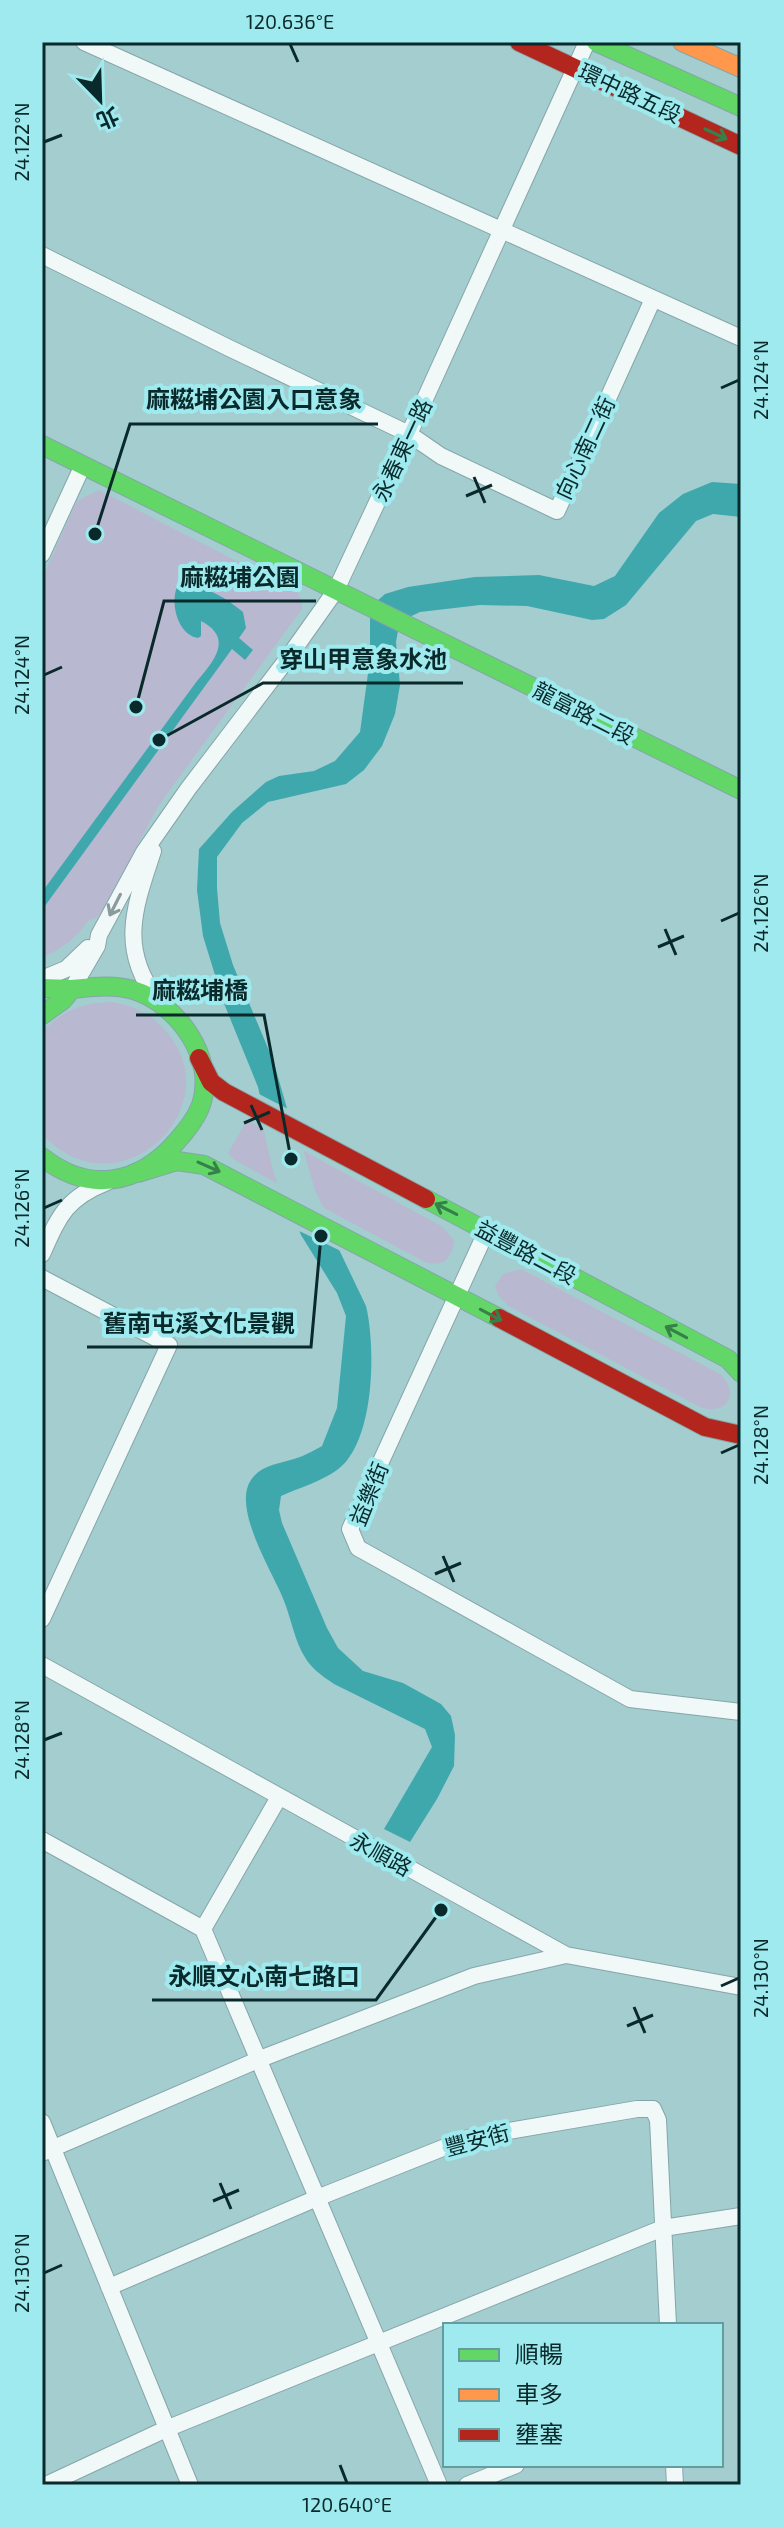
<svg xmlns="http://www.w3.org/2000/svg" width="783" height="2527" font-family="'Exo 2','Noto Sans TC',sans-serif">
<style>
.green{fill:#b8b9d0}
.water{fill:#3ea8ad}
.pier{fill:#a4cdd0}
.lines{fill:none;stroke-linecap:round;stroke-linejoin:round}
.street-casing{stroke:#85a6a8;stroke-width:18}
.fast-casing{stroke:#85a6a8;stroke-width:20}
.slow-casing{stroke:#85a6a8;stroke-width:20}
.jam-casing{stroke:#85a6a8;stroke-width:20}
.street{stroke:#f1f8f8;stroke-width:16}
.fast{stroke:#63d668;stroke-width:18}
.slow{stroke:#ff974d;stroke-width:18}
.jam{stroke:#b3261e;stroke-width:18}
.oneway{stroke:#36804a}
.oneway2{stroke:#899b9c}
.ticks{fill:none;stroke:#09292b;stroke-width:3}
.labels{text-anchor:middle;stroke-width:8;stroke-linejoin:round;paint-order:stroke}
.street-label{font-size:22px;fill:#09292b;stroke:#9feaee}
.leader{fill:none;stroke:#09292b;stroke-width:3}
.callout-dot{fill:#09292b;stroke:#9feaee;stroke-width:3}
.callout-label{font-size:24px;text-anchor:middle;font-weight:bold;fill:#09292b;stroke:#9feaee;stroke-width:8;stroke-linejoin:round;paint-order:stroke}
.neatline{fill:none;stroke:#09292b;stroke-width:3}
.ticks-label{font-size:20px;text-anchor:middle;fill:#09292b}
</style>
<rect width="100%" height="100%" fill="#a4cdd0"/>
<!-- green -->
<path class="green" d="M99 490 297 592 302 601V609L159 805 102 911 96 918 89 920C76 938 63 949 42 957V579L77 501Z
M111 1002C132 1005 150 1013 164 1029 235 1104 120 1218 42 1134V1032C60 1012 83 1002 111 1002Z
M247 1120 443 1227 454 1240C453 1258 443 1268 425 1262L234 1160 228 1153Z
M521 1269 720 1374C740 1392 729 1415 702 1408L508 1306 498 1295 495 1286 503 1274Z"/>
<!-- water -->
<path class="water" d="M712 482 741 484V517L713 514 696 521 626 605 604 619 592 620 527 606 480 605 420 612 405 619 398 631 396 642 400 685 395 714 382 746 364 770 346 784 268 802 242 823 217 857V888L220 923 233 965 273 1060 311 1191 366 1306C376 1347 375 1443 337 1470 322 1481 299 1488 281 1496L279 1510 282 1523 327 1628 338 1648 363 1671 403 1683 441 1704 451 1716 455 1735 454 1766 437 1799 410 1842 384 1829 432 1747 425 1729 334 1684C324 1677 313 1670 306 1659 294 1641 291 1616 282 1596 271 1570 232 1507 251 1480 261 1465 278 1464 294 1459 304 1456 313 1451 322 1446L337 1408 346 1316 337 1293 301 1235 277 1171 258 1087 223 1001 203 936 197 890 199 849 232 812 266 782 279 776 314 771 335 761 360 732 370 659V618L376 602 385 594 408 587 475 577 539 575 594 586 615 576 659 513 683 494Z
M185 584C208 587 226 598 243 612L246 628 239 638 253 650 245 660 232 649 42 910V892L197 681C214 661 234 638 201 621V636L198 638C178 635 170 604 177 587Z"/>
<!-- pier -->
<path class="pier" d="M255 1092 292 1111 315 1190 345 1253 295 1229 273 1171Z"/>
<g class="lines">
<!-- street casing -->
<g class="street-casing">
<path id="street" d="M84 42 741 338
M42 255 229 348 409 434 441 456 557 511 653 299
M42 554 83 465
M153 851C135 906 118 948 157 999
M42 979 66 969 88 948
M72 989 97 946 99 935 144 852 188 789 285 662 336 590 409 434 587 42
M487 1230 350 1529 358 1548 630 1699 741 1712
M42 1254C59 1216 66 1198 107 1182
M42 1278 169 1345 42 1619
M42 1665 566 1955 741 1987
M42 1840 203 1929
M203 1929 439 2485
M203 1929 279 1797
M42 2122 190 2485
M42 2153 260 2059 474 1976 566 1955
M109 2287 317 2198 468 2138 637 2109H653L658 2120 668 2325
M674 2465 675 2485
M46 2485 166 2429 663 2228 741 2216
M467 2485 516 2465"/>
</g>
<!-- fast casing -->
<g class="fast-casing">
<path id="fast" d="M596 42 741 107
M42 445 741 790
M42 988 72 989
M42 1015 63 1000 72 989C92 987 113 984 133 990 177 1003 217 1058 201 1105 196 1119 186 1131 177 1141 139 1185 89 1194 42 1157
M138 1173 177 1161 204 1165 499 1318
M426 1199 728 1359 741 1373"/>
</g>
<!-- slow casing -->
<g class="slow-casing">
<path id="slow" d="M682 42 741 68"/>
</g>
<!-- jam casing -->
<g class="jam-casing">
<path id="jam" d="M519 42 741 146
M199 1058 211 1082 224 1092 426 1199
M499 1318 705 1427 741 1435"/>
</g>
<!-- street -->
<use href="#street" class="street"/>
<!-- fast -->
<use href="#fast" class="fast"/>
<!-- slow -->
<use href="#slow" class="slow"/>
<!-- jam -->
<use href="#jam" class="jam"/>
</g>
<!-- one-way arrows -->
<defs><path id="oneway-shaft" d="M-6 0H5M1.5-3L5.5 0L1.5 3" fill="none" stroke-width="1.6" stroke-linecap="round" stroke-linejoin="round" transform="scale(2)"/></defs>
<g class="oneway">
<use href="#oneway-shaft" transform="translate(716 134) rotate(25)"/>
<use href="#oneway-shaft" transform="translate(209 1167) rotate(24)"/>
<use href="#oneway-shaft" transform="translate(446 1209) rotate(-153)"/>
<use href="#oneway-shaft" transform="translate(491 1315) rotate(28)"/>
<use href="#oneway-shaft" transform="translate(676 1332) rotate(-152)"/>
</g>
<use class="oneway2" href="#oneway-shaft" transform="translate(115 905) rotate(117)"/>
<!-- ticks -->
<path class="ticks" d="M290 44 298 62M44 142 62 135M721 388 739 380M474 477 485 503M466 496 492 485M44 675 62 667M721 921 739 913M665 929 676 955M658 947 684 936M251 1105 262 1130M244 1123 270 1112M44 1208 62 1200M721 1453 739 1445M443 1556 454 1582M435 1574 461 1563M44 1740 62 1733M721 1986 739 1978M634 2007 645 2033M627 2026 653 2015M220 2183 231 2209M213 2201 239 2190M44 2273 62 2265M340 2465 347 2483"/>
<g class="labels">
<!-- street labels -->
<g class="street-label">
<text transform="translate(630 93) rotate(25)" y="8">環中路五段</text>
<text transform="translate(585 448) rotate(-65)" y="8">向心南二街</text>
<text transform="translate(402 450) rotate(-65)" y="8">永春東一路</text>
<text transform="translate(584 713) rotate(27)" y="8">龍富路二段</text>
<text transform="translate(526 1252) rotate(28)" y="8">益豐路二段</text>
<text transform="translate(369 1494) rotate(-68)" y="8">益樂街</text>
<text transform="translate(381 1854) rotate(29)" y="8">永順路</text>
<text transform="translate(477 2140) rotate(-15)" y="8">豐安街</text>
</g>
</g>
<!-- callouts -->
<path class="leader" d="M95 534L130 424H378M136 707L164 601H316M159 740L263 683H463M291 1159L264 1015H136M321 1236L311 1347H87M441 1910L376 2000H152"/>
<g class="callout-dot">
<circle cx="95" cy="534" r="8"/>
<circle cx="136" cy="707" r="8"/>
<circle cx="159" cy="740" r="8"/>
<circle cx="291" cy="1159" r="8"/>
<circle cx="321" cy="1236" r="8"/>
<circle cx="441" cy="1910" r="8"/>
</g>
<g class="callout-label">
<text x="254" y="408">麻糍埔公園入口意象</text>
<text x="240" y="586">麻糍埔公園</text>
<text x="363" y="668">穿山甲意象水池</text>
<text x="200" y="999">麻糍埔橋</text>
<text x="199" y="1332">舊南屯溪文化景觀</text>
<text x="264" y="1985">永順文心南七路口</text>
</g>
<!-- border -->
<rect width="783" height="2527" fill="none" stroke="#9feaee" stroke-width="88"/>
<!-- legend -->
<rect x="443" y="2323" width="280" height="144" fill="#9feaee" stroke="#639da0" stroke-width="2"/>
<rect x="459" y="2349" width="40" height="12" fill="#63d668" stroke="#639da0" stroke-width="2"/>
<text x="515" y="2363" font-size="24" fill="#09292b">順暢</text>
<rect x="459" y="2389" width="40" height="12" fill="#ff974d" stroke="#639da0" stroke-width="2"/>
<text x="515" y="2403" font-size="24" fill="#09292b">車多</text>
<rect x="459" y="2429" width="40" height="12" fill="#b3261e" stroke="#639da0" stroke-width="2"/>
<text x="515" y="2443" font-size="24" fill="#09292b">壅塞</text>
<!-- north arrow -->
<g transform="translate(100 100) rotate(157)" stroke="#9feaee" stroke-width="6" paint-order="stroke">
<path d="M0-6L14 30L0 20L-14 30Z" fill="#09292b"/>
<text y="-12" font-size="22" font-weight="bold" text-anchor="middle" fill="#09292b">北</text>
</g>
<rect x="44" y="44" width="695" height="2439" class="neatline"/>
<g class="ticks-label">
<text x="290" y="29">120.636°E</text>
<text transform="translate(22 142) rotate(-90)" y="7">24.122°N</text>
<text transform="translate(761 380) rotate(-90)" y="7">24.124°N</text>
<text transform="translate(22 675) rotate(-90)" y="7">24.124°N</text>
<text transform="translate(761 913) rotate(-90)" y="7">24.126°N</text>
<text transform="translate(22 1208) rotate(-90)" y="7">24.126°N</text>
<text transform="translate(761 1445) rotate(-90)" y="7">24.128°N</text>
<text transform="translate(22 1740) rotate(-90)" y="7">24.128°N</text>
<text transform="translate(761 1978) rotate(-90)" y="7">24.130°N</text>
<text transform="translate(22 2273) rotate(-90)" y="7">24.130°N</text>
<text x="347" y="2512">120.640°E</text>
</g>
</svg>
